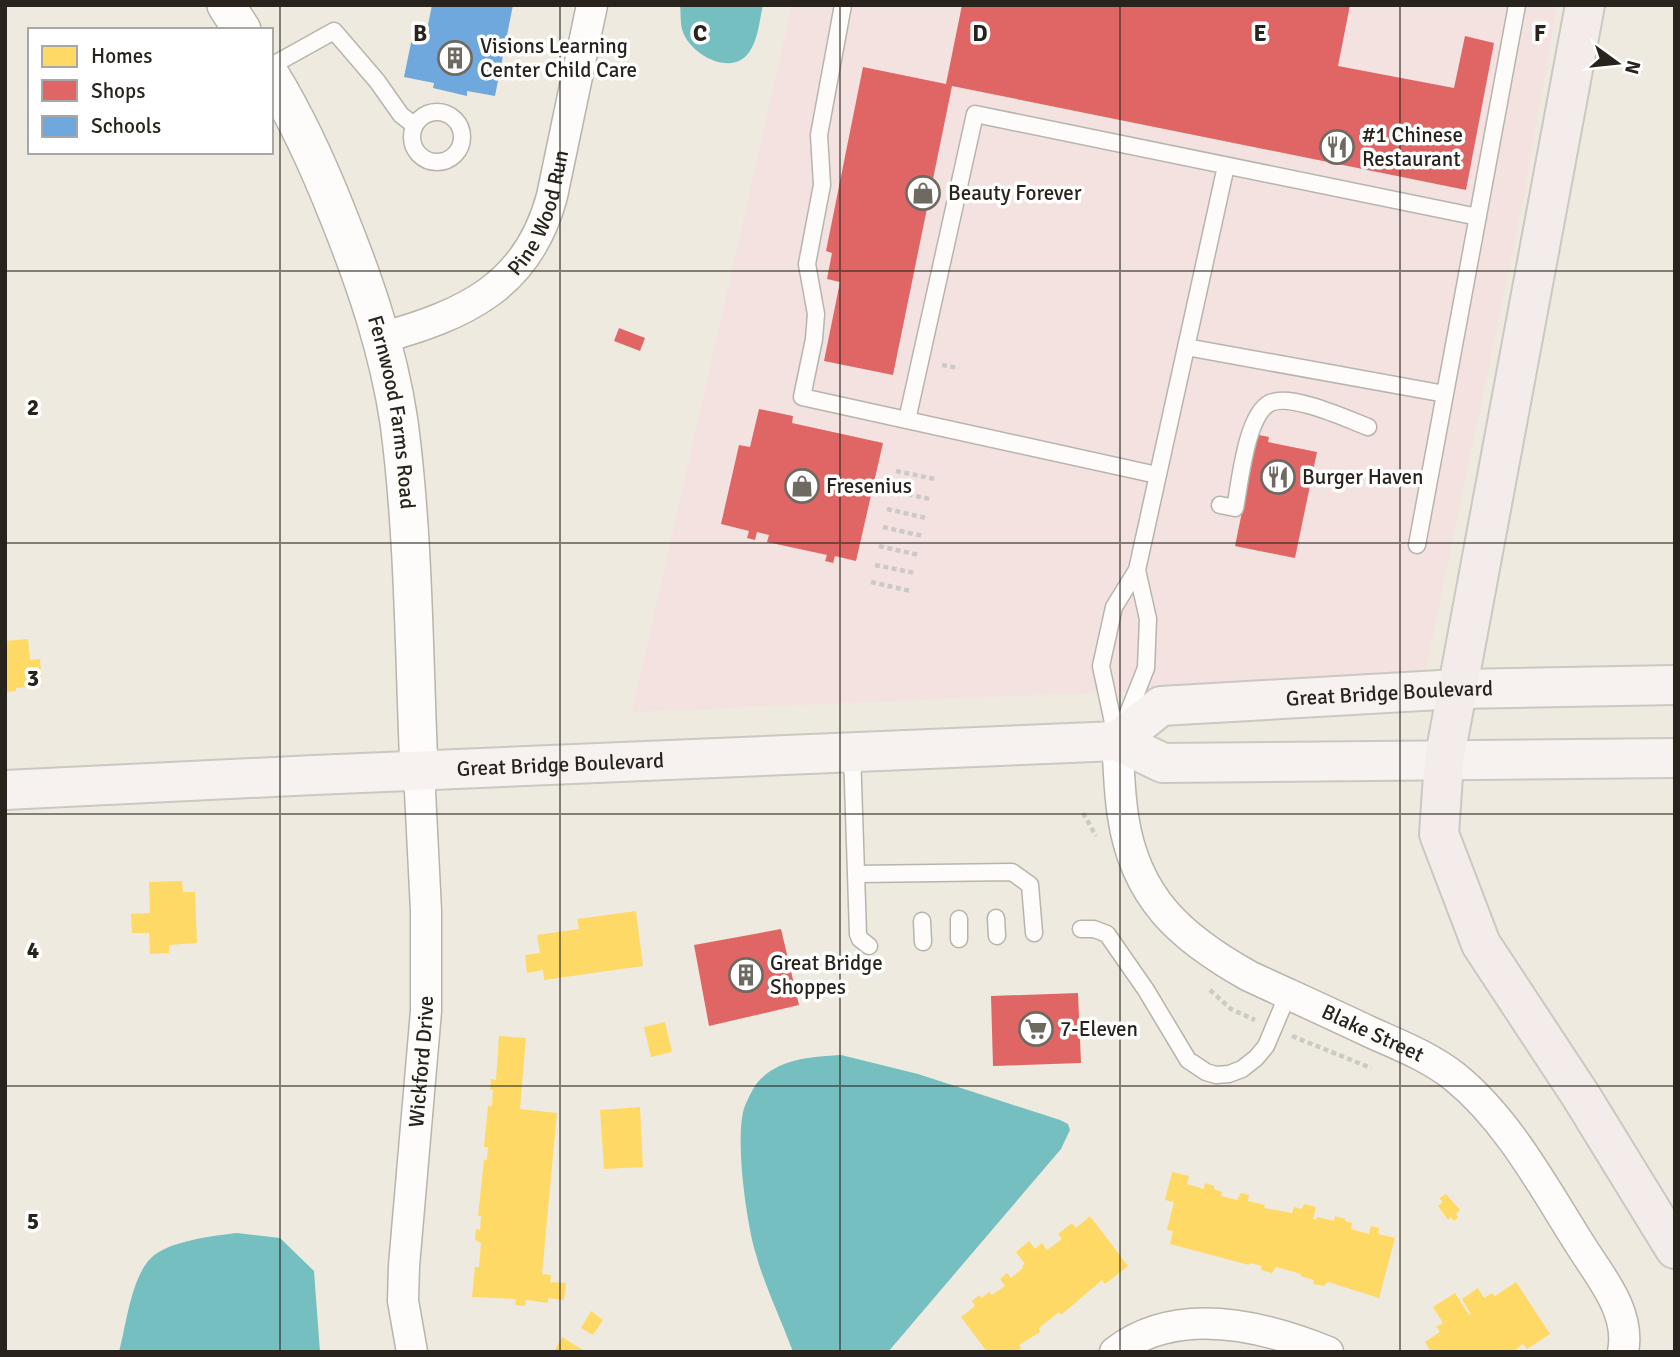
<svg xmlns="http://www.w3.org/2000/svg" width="1680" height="1357" font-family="Signika,sans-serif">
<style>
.commercial{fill:#f3e2e0}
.water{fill:#76bfc0}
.homes{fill:#ffd966}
.shops{fill:#e06666}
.schools{fill:#6fa8dc}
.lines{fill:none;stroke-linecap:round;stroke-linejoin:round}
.service-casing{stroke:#b8b4ac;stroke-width:19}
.minor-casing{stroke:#b8b4ac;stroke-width:33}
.tertiary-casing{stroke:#b8b4ac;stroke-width:40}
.primary-casing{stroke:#cac8c2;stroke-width:42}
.motorway-casing{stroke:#cac8c2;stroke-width:42}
.path{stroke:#cccac4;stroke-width:4.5;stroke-dasharray:5 3.5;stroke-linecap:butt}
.service{stroke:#fdfcfa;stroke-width:16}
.minor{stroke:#fdfcfa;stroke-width:30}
.tertiary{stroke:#fdfcfa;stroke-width:37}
.primary{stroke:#f7f2f0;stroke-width:38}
.motorway{stroke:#f3ecea;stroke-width:38}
.grid{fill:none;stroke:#28241d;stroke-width:2;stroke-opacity:0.55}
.labels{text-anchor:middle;stroke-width:7;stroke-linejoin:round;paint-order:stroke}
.poi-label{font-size:21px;fill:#28241d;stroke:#fff;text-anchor:start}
.street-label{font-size:21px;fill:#28241d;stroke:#fff}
.grid-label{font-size:23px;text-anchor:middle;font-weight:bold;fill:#28241d;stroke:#fff;stroke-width:7;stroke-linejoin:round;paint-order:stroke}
</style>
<rect width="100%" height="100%" fill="#efeadf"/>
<!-- commercial -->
<path class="commercial" d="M792 5H1557L1524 197 1424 679 632 712Z"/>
<!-- water -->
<path class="water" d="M763 5C759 22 758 44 746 56 727 75 690 53 683 32 680 25 681 13 680 5Z
M841 1055 918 1074 1060 1120 1068 1124 1070 1130 1061 1149 888 1352H793C781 1319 764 1285 755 1251 746 1218 736 1145 743 1112 745 1104 752 1090 757 1083 778 1058 812 1057 841 1055Z
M237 1233 280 1238 314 1271 320 1352H119C126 1326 131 1279 150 1259 167 1241 212 1236 237 1233Z"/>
<!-- homes -->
<path class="homes" d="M28 639 30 660 40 659 42 686 16 688V691L5 692V641Z
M182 881 183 892H195L197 943 169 945V953L150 954 149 933H132L131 914 150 913 149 882Z
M636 911 643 966 544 980 543 970 527 973 525 955 540 953 537 935 579 929 577 919Z
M665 1022 672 1052 651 1057 644 1027Z
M499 1036 526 1038 520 1109 557 1113 542 1274 551 1275 550 1282 566 1283 564 1300 548 1298V1303L526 1300 525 1306 515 1305 516 1299 472 1297 475 1267H479L481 1243 475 1240 476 1229 480 1230 481 1216H478L484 1160H487L488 1147H484L488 1106H492L493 1090 490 1089 491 1079 496 1080Z
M640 1107 643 1167 604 1169 600 1110Z
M1172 1172 1189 1176 1187 1184 1204 1189 1205 1183 1214 1186V1189L1222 1192 1221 1196 1237 1200 1241 1193 1249 1195 1248 1201 1265 1205 1264 1208 1292 1213 1294 1207 1302 1209 1304 1204 1316 1207 1313 1219 1316 1220 1317 1217 1334 1221 1335 1216 1345 1219V1221L1352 1223 1351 1229 1369 1234 1371 1226 1379 1228 1378 1234 1395 1238 1379 1298 1328 1282 1324 1286 1313 1284 1314 1280 1300 1276 1301 1274 1276 1267 1272 1273 1261 1270 1262 1266 1250 1263 1249 1265 1170 1244 1173 1231 1167 1230 1174 1202 1165 1200Z
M1446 1194 1460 1210 1456 1214 1458 1218 1454 1221 1451 1217 1448 1220 1438 1206 1443 1202 1439 1198Z
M1090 1216 1128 1266 1105 1284 1102 1280 1061 1315 1059 1312 1039 1328 1040 1332 1019 1345 1021 1348 1017 1352H987L961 1317 975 1306 972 1301 979 1295 982 1298 989 1292 992 1295 1005 1286 1000 1279 1007 1273 1011 1278 1023 1268 1022 1266 1025 1264 1016 1252 1029 1241 1035 1249 1042 1243 1047 1250 1062 1239 1058 1234 1072 1223 1076 1228Z
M1516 1282 1550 1334 1527 1349 1523 1344 1515 1350 1516 1352H1431L1425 1342 1440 1332 1436 1327 1443 1323 1433 1307 1455 1293 1469 1315 1471 1314 1462 1299 1478 1288 1484 1298 1492 1293 1495 1296Z
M591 1311 603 1320 593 1335 581 1328Z
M562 1337 586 1352H554Z"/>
<!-- shops -->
<path class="shops" d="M962 5H1350L1338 66 1454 88 1465 36 1494 43 1466 190 952 86 893 375 824 361 840 282 827 279 832 253 826 251 863 67 946 84Z
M619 328 645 338 640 351 614 341Z
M759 409 793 416 792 423 883 443 856 561 835 556 833 563 825 561 827 555 767 542 769 535 757 532 755 540 747 538 749 531 721 524 739 445 750 447Z
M1254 434 1269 437 1268 442 1317 452 1295 558 1235 546 1244 502 1240 501Z
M781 929 799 1005 709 1026 694 945Z
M1078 993 1081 1063 993 1066 991 996Z"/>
<!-- schools -->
<path class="schools" d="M432 5H513L495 96 467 91V96L433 88 434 83 404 77 412 38 425 40Z"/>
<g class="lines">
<!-- service casing -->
<g class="service-casing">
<path id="service" d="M843 5 819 135 822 185 807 264 816 314 814 339 802 397 1157 475
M271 66 334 31 377 81 401 115 414 125
M412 137a25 25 0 1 1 50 0a25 25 0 1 1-50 0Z
M1186 347 1445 394
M907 420 975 114 1478 217
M1220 505 1235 508C1240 483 1246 415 1270 403 1291 393 1347 419 1368 427
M1417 545 1517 5
M1137 570 1148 619 1146 668 1117 741 1101 666 1114 607 1137 570 1226 166
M852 752 858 934 860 939 869 946
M857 874 1012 872 1030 885 1034 933
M996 918 997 936
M959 919V939
M922 921 923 942
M1081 929H1094L1107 934 1146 990 1188 1060 1206 1072 1216 1075 1229 1074 1242 1069 1256 1058 1266 1046 1288 994"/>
</g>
<!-- minor casing -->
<g class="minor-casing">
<g id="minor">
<path id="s1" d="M381 338C464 315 528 287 552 196L592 5"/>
<path id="s2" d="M1117 741C1119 766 1119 791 1123 816 1135 898 1181 938 1249 976 1290 995 1330 1013 1370 1032 1399 1045 1430 1057 1455 1077 1509 1121 1544 1188 1581 1246 1601 1278 1631 1312 1623 1352"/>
<path id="s3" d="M412 1352 403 1301 404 1266 426 1011V911L419 771"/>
<path d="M1115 1352C1177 1304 1262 1325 1328 1352"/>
</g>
</g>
<!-- tertiary casing -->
<g class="tertiary-casing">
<g id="tertiary">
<path d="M226 5 242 30"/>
<path id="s4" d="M271 76C298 120 319 167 338 215 365 282 388 349 399 422 414 535 414 656 419 771"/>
</g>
</g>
<!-- primary casing -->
<g class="primary-casing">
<g id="primary">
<path id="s5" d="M1117 741 1161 706 1457 689 1675 685"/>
<path id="s6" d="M5 790 314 775 1117 741 1163 763 1675 758"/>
</g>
</g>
<!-- motorway casing -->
<g class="motorway-casing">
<path id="motorway" d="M1585 5 1444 761 1439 834 1481 944 1581 1096 1675 1249"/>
</g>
<!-- path -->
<path class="path" d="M942 365 959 368
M896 471 935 479
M891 491 930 499
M887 509 926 518
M883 527 923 536
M879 546 919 555
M875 565 915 573
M871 582 911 591
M1083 813 1096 836
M1210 990 1231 1009 1255 1020
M1292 1036 1371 1068"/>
<!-- service -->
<use href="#service" class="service"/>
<!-- minor -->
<use href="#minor" class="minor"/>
<!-- tertiary -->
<use href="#tertiary" class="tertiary"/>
<!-- primary -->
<use href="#primary" class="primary"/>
<!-- motorway -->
<use href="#motorway" class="motorway"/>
</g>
<!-- grid -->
<path class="grid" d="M280 5V1352M560 5V1352M840 5V1352M1120 5V1352M1400 5V1352M5 271H1675M5 543H1675M5 814H1675M5 1086H1675"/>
<!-- icons -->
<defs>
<g id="building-ring" transform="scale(1.75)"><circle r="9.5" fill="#fff" stroke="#6e6961" stroke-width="1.5"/><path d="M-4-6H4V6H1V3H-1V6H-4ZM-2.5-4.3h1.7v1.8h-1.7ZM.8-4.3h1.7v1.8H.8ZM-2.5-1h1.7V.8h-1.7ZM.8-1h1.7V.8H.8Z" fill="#6e6961"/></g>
<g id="restaurant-ring" transform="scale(1.75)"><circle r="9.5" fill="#fff" stroke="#6e6961" stroke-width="1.5"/><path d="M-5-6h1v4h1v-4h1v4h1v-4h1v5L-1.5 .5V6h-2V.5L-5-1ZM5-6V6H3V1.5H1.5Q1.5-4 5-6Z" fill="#6e6961"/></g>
<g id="shop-ring" transform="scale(1.75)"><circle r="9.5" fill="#fff" stroke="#6e6961" stroke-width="1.5"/><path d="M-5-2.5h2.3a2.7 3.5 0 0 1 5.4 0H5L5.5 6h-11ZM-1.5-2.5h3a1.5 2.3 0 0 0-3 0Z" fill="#6e6961"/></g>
<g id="supermarket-ring" transform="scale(1.75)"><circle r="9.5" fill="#fff" stroke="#6e6961" stroke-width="1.5"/><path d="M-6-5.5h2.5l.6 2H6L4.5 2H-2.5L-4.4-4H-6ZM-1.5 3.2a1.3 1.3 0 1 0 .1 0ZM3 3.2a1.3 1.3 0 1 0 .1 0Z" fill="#6e6961"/></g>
</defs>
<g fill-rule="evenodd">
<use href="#building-ring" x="455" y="58"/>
<use href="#restaurant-ring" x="1337" y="147"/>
<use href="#shop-ring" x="923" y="193"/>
<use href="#restaurant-ring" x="1278" y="477"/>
<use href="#shop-ring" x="802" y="486"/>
<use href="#building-ring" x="746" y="975"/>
<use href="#supermarket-ring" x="1036" y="1029"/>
</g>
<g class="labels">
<!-- poi labels -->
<g class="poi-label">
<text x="480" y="53">Visions Learning<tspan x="480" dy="24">Center Child Care</tspan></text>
<text x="1362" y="142">#1 Chinese<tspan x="1362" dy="24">Restaurant</tspan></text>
<text x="948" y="200">Beauty Forever</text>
<text x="1302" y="484">Burger Haven</text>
<text x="826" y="493">Fresenius</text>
<text x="770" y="970">Great Bridge<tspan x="770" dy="24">Shoppes</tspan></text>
<text x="1060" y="1036">7-Eleven</text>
</g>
<!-- street labels -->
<g class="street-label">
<text dy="7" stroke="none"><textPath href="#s1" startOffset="215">Pine Wood Run</textPath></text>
<text dy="7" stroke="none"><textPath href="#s4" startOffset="360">Fernwood Farms Road</textPath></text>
<text dy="7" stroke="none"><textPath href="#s5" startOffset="285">Great Bridge Boulevard</textPath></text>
<text dy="7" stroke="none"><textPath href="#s6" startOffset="556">Great Bridge Boulevard</textPath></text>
<text dy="7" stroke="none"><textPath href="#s2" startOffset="424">Blake Street</textPath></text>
<text dy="7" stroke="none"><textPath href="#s3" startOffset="292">Wickford Drive</textPath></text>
</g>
</g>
<g class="grid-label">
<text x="420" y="41">B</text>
<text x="700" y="41">C</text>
<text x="980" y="41">D</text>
<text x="1260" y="41">E</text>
<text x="1540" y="41">F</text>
<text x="33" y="415">2</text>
<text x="33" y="686">3</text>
<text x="33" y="958">4</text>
<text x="33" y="1229">5</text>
</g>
<!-- border -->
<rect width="1680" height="1357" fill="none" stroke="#28241d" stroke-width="14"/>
<!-- legend -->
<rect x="28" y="28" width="245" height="126" fill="#ffffff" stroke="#a9a7a5" stroke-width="2"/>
<rect x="42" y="46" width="35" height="21" fill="#ffd966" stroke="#a9a7a5" stroke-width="2"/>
<text x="91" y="63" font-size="21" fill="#28241d">Homes</text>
<rect x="42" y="80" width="35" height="21" fill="#e06666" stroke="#a9a7a5" stroke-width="2"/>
<text x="91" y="98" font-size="21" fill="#28241d">Shops</text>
<rect x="42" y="116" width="35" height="21" fill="#6fa8dc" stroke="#a9a7a5" stroke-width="2"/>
<text x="91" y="133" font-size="21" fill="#28241d">Schools</text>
<!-- north arrow -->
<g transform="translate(1617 63) rotate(105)" stroke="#ffffff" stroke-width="5" paint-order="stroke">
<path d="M0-5L12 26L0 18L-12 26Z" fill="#28241d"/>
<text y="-10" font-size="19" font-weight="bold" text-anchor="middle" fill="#28241d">N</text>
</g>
</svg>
